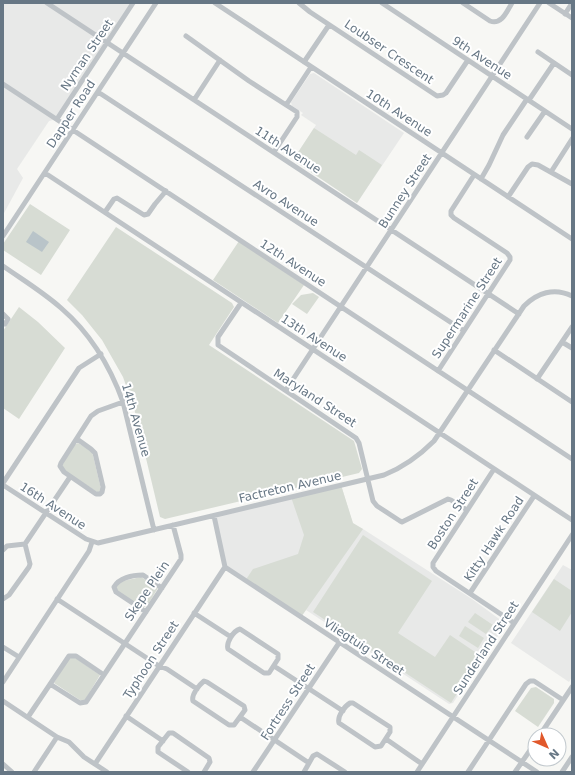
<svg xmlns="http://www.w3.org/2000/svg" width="575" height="775" font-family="'DejaVu Sans',sans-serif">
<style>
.built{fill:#e8e9e8}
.green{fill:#d7dcd4}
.water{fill:#b9c4c9}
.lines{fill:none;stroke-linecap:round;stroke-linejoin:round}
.street{stroke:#bec3c7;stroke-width:5}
.labels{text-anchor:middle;stroke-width:4;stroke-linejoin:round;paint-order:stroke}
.street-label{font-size:12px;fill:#677785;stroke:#fff}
</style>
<rect width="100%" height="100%" fill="#f7f7f4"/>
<!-- built -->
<path class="built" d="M3 3H133L57 119 49 121 17 169 23 178 3 215Z
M314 73 404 133 357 203 293 160 316 125 301 115 303 113 292 106 291 102 310 74Z
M341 485 353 524 363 529 472 599 502 621 505 625 453 703 449 704 306 610 301 617 225 567 214 516Z
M563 565 572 570V677L569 682 511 643Z"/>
<!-- green -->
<path class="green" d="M314 128 356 155 359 150 382 165 357 203 293 160Z
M30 204 70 230 41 275 3 250V244Z
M116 227 232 303 234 307 209 345 354 441 362 469 359 473 165 519 160 517 134 408 123 377 102 340 82 315 67 300Z
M239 241 304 285 278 323 213 280Z
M313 293 319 297 307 314 292 304 301 295Z
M19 307 38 322 65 348 19 419 3 408V331Z
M78 443 92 451 101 489 99 492H97L62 469C63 460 71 446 78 443Z
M341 485 353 523 363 529 301 617 245 581 253 569 298 554 304 535 291 497Z
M363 535 432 581 398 633 435 657 450 635 481 656 451 703 313 612Z
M141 577 156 586 158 588 147 606 143 608 118 592 116 587 123 581Z
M554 579 572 591V612L560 631 532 612Z
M475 613 493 625 486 634 468 622Z
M465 626 484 638 478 648 459 636Z
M74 657 100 675 85 700 83 702 54 683 68 659Z
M536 687 554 699V703L538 727 515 711 531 688Z"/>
<!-- water -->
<path class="water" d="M33 231 49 242 42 252 26 242Z"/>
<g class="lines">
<!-- street -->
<path class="street" d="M47 3 519 314
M215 3 572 239
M299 3 310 12 437 96 443 95 446 93 468 60
M382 3 572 129
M463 3 490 21C502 25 507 11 512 3
M549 3 572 18
M565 14 572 3
M186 36 249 81 297 112V117L274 152
M538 52 572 75
M304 62 329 25
M3 84 572 459
M98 92 464 331
M194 100 220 60
M529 100 554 63
M286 105 311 67
M57 119 133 3
M527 137 545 111
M551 172 572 139
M45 173 572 520
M481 179 489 165 503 135 527 99
M508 197 528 167 532 164 538 165 572 184
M105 212 114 199 117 198 144 215 148 214 155 204 166 191
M3 236 156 3
M3 266C23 280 43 292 61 308 90 333 110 366 123 402L154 530
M241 303 218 337V345L356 438 359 443 373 501 377 506 400 521 402 522 448 499 451 500 467 510
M3 314 8 319 5 324
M562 342 572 348
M494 350 572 402
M438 371 510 260V257L507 253 454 218 451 215V211L474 175
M537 379 572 327
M286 390 540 3
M77 439 91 449 95 453 103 487 102 492 100 494H96L64 472 60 466 61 463 91 416 98 411 123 402
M494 469 433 563V567L436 571 514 623
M3 483 79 368 101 354
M3 485 86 539 98 543 384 475C404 467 419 456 434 441L524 306C537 293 554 287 572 296
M214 516 225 567 537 772
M3 550 7 546 25 544
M470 593 534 496
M3 599 9 595 29 567 30 564 25 544 70 477
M57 599 159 666 167 669 197 689
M146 612 116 592 114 587C119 578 132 575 143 575L162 588
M194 613 231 637
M240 629 278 654V659L269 673H264L228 649C226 643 233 631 240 629Z
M3 647 19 657
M274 666 343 711
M204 681 207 682 244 706 245 710 234 725H229L193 701C191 695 199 685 204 681Z
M3 682 89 551 92 542
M50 684 80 703 86 702 181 559V555L173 525
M3 701 57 737 69 742 84 757 107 772
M350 703H353L390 727V732L381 746 375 747 339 723C337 716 345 706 350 703Z
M126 716 163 741
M28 717 69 656H76L104 675
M240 717 309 763
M540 735 572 687
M386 739 422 764
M3 764 12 772
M95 764 225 567
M34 772 57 737
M188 772 158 752V747L169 733H173L209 758 210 762 204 772
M253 772 339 643
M304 772 313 756 317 754 345 772
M417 772 572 535
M468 772 526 684 530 681H534L563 700
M515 772 535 743
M562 772 572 757"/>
</g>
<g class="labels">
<!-- street labels -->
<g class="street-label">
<text transform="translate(389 52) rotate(34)" y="4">Loubser Crescent</text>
<text transform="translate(87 55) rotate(-56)" y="4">Nyman Street</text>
<text transform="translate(482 58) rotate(33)" y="4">9th Avenue</text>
<text transform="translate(399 113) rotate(33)" y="4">10th Avenue</text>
<text transform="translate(71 114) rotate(-57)" y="4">Dapper Road</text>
<text transform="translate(288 150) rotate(33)" y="4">11th Avenue</text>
<text transform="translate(405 191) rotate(-57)" y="4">Bunney Street</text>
<text transform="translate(286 203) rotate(33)" y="4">Avro Avenue</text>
<text transform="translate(293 263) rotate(33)" y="4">12th Avenue</text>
<text transform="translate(467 308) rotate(-57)" y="4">Supermarine Street</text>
<text transform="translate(314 338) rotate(33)" y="4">13th Avenue</text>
<text transform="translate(315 398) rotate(33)" y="4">Maryland Street</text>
<text transform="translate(136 420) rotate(74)" y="4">14th Avenue</text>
<text transform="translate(290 487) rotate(-13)" y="4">Factreton Avenue</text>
<text transform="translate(53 506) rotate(33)" y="4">16th Avenue</text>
<text transform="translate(453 514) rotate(-57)" y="4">Boston Street</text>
<text transform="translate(494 539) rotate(-57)" y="4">Kitty Hawk Road</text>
<text transform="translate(147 591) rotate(-56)" y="4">Skepe Plein</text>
<text transform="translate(364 647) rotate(33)" y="4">Vliegtuig Street</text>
<text transform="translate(486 648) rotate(-57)" y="4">Sunderland Street</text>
<text transform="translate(151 660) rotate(-57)" y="4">Typhoon Street</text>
<text transform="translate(288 702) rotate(-57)" y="4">Fortress Street</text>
</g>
</g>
<!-- border -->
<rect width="575" height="775" fill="none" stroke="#677785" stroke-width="8"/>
<!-- north arrow -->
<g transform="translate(547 747) rotate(135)"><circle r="19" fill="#ffffff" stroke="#c2c9ce"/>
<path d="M0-3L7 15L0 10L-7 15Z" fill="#e1582b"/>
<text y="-6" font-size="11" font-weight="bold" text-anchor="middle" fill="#677785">N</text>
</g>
</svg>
